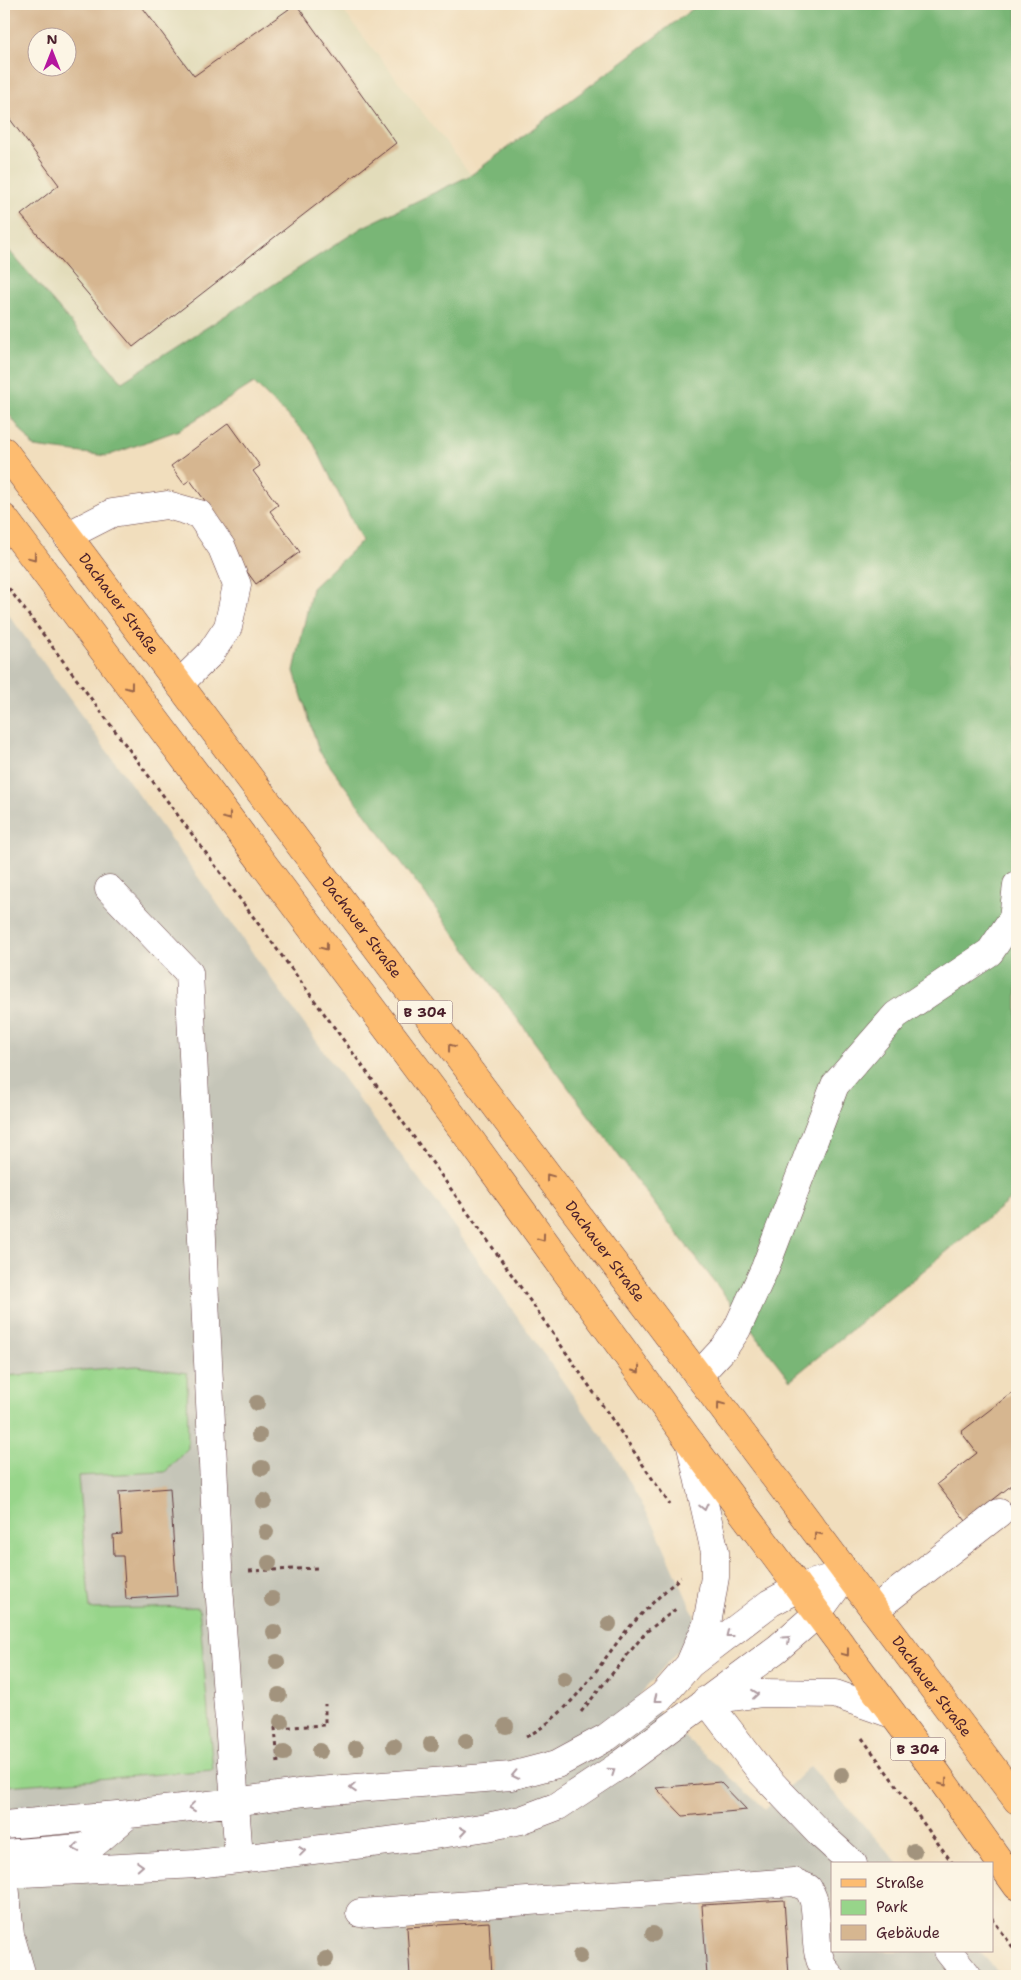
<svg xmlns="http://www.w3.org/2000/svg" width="1021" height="1980" font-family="'Shantell Sans',sans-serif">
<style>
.built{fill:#e2dcba;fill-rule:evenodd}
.industrial{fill:#c5c5b8}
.green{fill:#97d58a;stroke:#707a5a}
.forest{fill:#79b676;stroke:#626a50}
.building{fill:#d6b690;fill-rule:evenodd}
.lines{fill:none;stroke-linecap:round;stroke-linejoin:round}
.minor-casing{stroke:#633c41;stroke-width:29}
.major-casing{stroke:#633c41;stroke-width:29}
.path{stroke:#633c41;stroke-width:3;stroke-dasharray:4 4;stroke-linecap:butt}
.minor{stroke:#fff;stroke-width:28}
.major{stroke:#fdbc70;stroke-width:28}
.tree{fill:#a2937d}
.oneway{stroke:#9b664a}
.oneway2{stroke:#ae9aa0}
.labels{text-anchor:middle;stroke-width:4;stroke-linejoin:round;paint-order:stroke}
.shield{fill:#fcf5e5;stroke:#7f5f63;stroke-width:1}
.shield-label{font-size:14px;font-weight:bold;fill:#4a1f2b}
.street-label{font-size:15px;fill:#4a1f2b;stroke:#fcf5e5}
</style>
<rect width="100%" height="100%" fill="#fcf5e5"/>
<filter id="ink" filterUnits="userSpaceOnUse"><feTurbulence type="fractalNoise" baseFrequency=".02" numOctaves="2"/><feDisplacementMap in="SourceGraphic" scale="10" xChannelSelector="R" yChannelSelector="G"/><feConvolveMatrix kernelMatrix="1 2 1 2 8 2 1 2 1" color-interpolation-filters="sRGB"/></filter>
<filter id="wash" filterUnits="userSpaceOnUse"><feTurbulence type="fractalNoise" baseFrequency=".0096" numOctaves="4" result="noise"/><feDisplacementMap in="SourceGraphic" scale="20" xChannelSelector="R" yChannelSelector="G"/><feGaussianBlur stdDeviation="1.12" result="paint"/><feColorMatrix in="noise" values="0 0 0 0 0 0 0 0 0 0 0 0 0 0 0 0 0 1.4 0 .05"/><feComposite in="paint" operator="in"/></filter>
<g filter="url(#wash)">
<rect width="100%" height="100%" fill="#f1debd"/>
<!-- built -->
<path class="built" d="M4 4H338L471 175 363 227 122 382 4 244ZM38 38H68V68H38Z"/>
<!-- industrial -->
<path class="industrial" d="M4 608 348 1085 441 1208 614 1454 656 1529 699 1626 639 1696 766 1809 810 1766 899 1864H832V1951H979L1002 1976H4Z"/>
<!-- green -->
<path class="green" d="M137 1366 187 1373 188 1448 165 1472 78 1476 90 1609 199 1607 213 1770 6 1786 4 1782V1376Z"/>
<!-- forest -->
<path class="forest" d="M699 4H1017V1194L790 1380 656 1206 319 751 294 671 312 588 362 541 312 440 254 383 179 430 107 456 34 447 4 408V247H6L122 382 363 227 471 175Z"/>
<g id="blocks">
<!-- building -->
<path class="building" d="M4 4H140L194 76 296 4 396 143 133 347 21 215 59 185 4 111ZM38 38H68V68H38Z
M229 423 260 466 253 471 278 505 270 511 300 552 256 584 226 543 232 538 190 480 184 484 171 466Z
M1017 1389V1481L966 1521 937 1484 977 1453 961 1432Z
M170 1488 177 1596 126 1599 123 1556H114L113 1535 122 1534 119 1492Z
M720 1782 747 1810 683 1816 656 1788Z
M784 1900 789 1976H707L702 1905Z
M489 1922 492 1976H410L407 1927Z"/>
</g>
</g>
<g filter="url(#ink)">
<use href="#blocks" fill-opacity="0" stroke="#633c41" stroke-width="1"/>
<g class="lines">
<!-- minor casing -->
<g class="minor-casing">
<path id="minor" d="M67 536 112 513 167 505 199 514 222 548 237 585 228 627 210 654 179 684
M109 889 189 973 219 1586 239 1858
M698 1376 725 1347 737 1329 765 1268 835 1085 896 1015 990 952 1013 918 1017 885
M690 1442 715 1552V1577L707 1624 690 1663
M874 1610 999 1513
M706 1700 761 1772 819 1833 853 1864
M708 1700 761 1693 835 1694 892 1714
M4 1825 129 1814 235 1802 305 1792 511 1776 557 1764 607 1737 663 1695 690 1664 770 1603 798 1588 847 1573
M4 1854 80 1848 95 1843 129 1814
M4 1874 197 1864 421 1837 487 1827 521 1820 558 1806 620 1765 778 1648 817 1614 847 1573
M4 1874 10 1935 22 1976
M360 1913 794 1882 808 1888C810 1892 813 1897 814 1902 819 1927 811 1957 830 1976
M948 1951 968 1976"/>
</g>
<!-- major casing -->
<g class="major-casing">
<g id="major">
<path id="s1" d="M4 451 1017 1800"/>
<path d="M4 518 472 1142 690 1442 933 1768 1017 1886"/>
</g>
</g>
<!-- path -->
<path class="path" d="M4 582C231 886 459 1190 670 1505
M249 1571 319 1568
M581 1712 646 1632 676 1609
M526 1737C571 1713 596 1669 626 1631 643 1612 661 1594 681 1577
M862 1738 953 1864
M278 1763 275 1728 325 1725V1704
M992 1918 1017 1953"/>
<!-- minor -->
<use href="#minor" class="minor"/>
<!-- major -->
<use href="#major" class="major"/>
</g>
<!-- trees -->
<g class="tree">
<circle cx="257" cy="1403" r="8"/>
<circle cx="259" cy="1435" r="8"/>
<circle cx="262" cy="1468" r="8"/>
<circle cx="264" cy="1501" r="8"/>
<circle cx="266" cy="1532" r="8"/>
<circle cx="269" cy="1563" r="8"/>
<circle cx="272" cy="1599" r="8"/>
<circle cx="609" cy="1624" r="8"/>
<circle cx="274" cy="1632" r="8"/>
<circle cx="277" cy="1662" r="8"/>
<circle cx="564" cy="1679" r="8"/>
<circle cx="279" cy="1695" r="8"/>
<circle cx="281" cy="1722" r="8"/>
<circle cx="506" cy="1726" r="8"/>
<circle cx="466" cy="1741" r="8"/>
<circle cx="431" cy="1744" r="8"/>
<circle cx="394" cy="1746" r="8"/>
<circle cx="356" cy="1748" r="8"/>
<circle cx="320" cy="1751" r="8"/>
<circle cx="284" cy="1753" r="8"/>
<circle cx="842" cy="1775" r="8"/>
<circle cx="914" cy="1851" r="8"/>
<circle cx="653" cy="1934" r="8"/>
<circle cx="580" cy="1956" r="8"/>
<circle cx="326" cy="1959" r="8"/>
</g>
<!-- one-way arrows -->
<defs><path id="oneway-chevron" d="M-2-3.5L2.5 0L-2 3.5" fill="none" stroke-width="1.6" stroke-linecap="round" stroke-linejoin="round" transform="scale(1.25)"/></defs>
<g class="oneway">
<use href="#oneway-chevron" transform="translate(33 557) rotate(53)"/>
<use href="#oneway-chevron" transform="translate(130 687) rotate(53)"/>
<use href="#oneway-chevron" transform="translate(228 817) rotate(53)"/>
<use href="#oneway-chevron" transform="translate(325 947) rotate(53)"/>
<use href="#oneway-chevron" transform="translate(451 1047) rotate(-127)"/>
<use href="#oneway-chevron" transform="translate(549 1177) rotate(-127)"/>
<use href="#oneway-chevron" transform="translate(542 1238) rotate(54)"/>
<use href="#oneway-chevron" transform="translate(637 1370) rotate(54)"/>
<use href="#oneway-chevron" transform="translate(720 1405) rotate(-127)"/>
<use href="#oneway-chevron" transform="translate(817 1535) rotate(-127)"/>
<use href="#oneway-chevron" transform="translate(846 1653) rotate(53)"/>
<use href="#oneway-chevron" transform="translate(944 1783) rotate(55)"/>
</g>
<g class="oneway2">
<use href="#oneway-chevron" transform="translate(704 1507) rotate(77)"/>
<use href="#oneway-chevron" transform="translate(729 1634) rotate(142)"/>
<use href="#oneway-chevron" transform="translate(787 1639) rotate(-42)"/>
<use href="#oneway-chevron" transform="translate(755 1694) rotate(-6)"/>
<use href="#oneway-chevron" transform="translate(657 1699) rotate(142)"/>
<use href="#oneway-chevron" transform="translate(612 1771) rotate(-34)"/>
<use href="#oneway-chevron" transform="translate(515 1775) rotate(168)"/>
<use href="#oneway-chevron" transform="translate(353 1788) rotate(176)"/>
<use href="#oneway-chevron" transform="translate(192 1807) rotate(174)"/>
<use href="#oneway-chevron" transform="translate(463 1831) rotate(-8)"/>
<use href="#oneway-chevron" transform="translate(76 1848) rotate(170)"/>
<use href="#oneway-chevron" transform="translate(302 1851) rotate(-7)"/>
<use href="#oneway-chevron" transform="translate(140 1866) rotate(-3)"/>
</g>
</g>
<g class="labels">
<!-- shield labels -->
<g class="shield">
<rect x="397.5" y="1000.5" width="55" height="23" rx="4"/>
<rect x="890.5" y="1737.5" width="55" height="23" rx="4"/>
</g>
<g class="shield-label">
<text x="425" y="1017">B 304</text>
<text x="918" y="1754">B 304</text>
</g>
<!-- street labels -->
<g class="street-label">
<text dy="5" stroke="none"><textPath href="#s1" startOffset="191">Dachauer Straße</textPath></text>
<text dy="5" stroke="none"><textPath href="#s1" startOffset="596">Dachauer Straße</textPath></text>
<text dy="5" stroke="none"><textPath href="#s1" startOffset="1001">Dachauer Straße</textPath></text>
<text dy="5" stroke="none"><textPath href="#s1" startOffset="1545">Dachauer Straße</textPath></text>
</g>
</g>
<!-- margin -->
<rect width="1021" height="1980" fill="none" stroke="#fcf5e5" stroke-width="20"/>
<!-- legend -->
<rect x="831" y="1862" width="162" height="90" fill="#fcf5e5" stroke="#b59f9b"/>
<rect x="841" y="1879" width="25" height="8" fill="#fdbc70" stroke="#b59f9b"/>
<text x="876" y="1888" font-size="15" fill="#4a1f2b">Straße</text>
<rect x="841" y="1900" width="25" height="15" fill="#97d58a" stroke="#b59f9b"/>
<text x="876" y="1912" font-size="15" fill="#4a1f2b">Park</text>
<rect x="841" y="1925" width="25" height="15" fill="#d6b690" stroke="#b59f9b"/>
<text x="876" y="1938" font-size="15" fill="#4a1f2b">Gebäude</text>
<!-- north arrow -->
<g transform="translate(52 52)"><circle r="24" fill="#fcf5e5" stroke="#b59f9b"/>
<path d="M0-4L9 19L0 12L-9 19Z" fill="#b5179e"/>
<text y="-8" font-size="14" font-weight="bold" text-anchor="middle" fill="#4a1f2b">N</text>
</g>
</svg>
